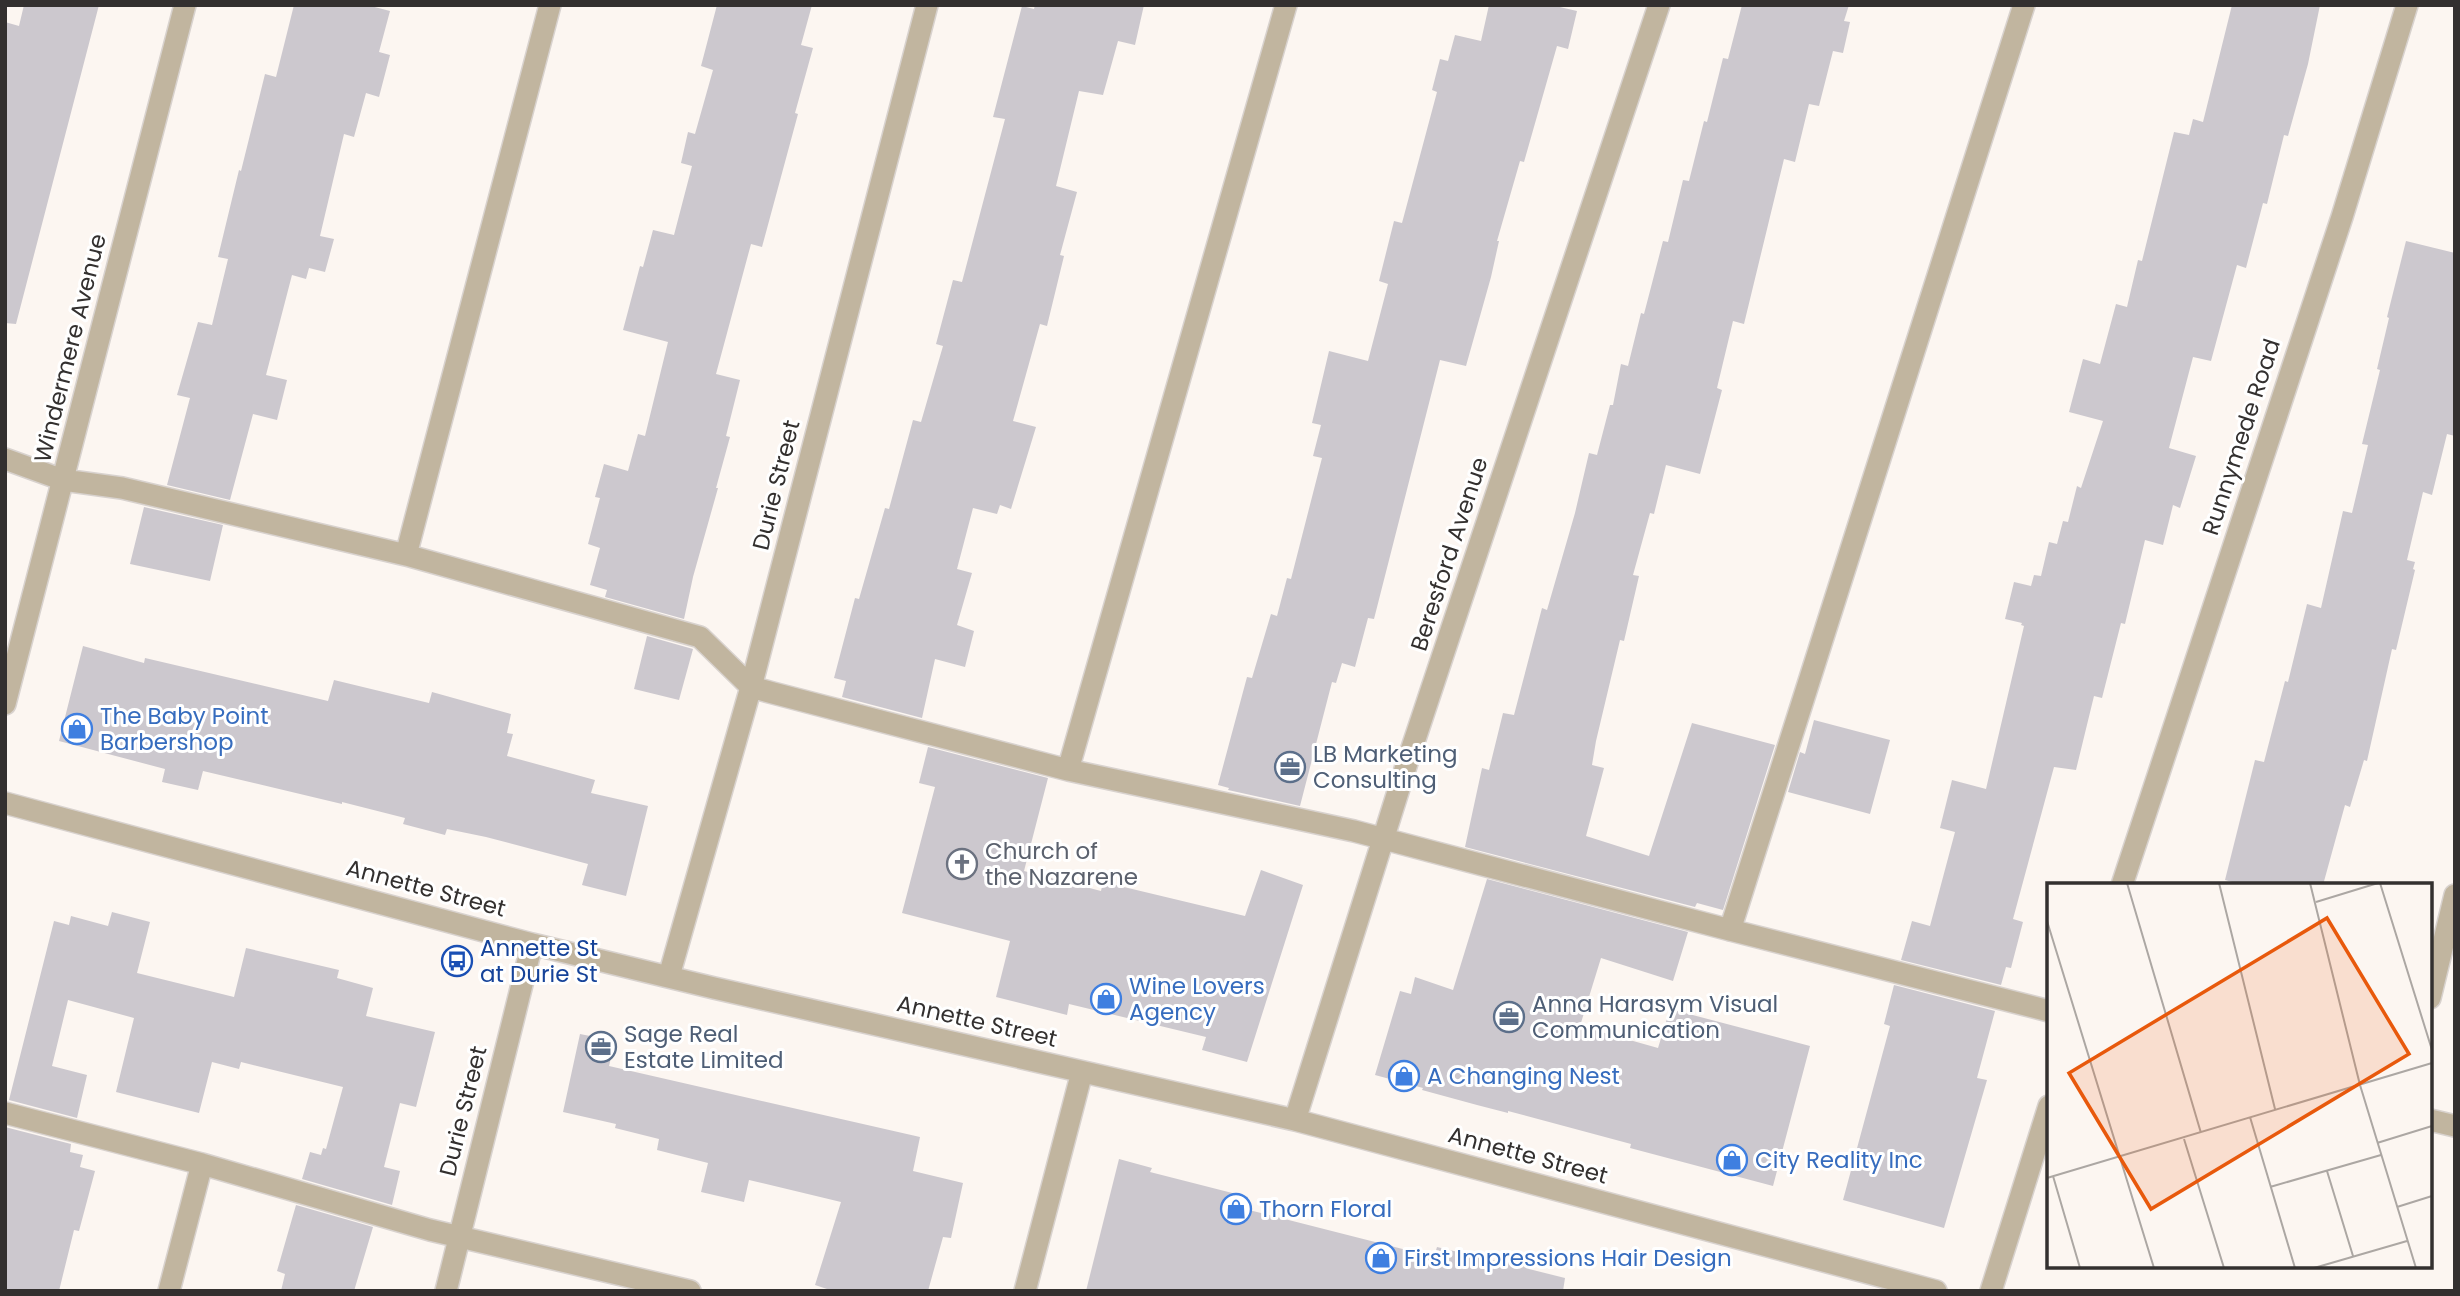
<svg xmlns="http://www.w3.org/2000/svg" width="2460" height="1296" font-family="Poppins,sans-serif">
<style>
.building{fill:#ccc8ce}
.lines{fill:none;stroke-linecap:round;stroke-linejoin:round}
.minor-casing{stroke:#d8d2ce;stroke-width:24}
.minor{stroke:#c1b59f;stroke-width:21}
.labels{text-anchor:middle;stroke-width:6;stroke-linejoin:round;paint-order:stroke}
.street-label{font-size:23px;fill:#33302f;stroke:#fff}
.shop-label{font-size:23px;fill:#366cbe;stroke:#fff;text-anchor:start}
.service-label{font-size:23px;fill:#4e5e75;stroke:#fff;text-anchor:start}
.worship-label{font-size:23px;fill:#5b616d;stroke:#fff;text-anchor:start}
.transit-label{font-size:23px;fill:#164399;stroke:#fff;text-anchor:start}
.inset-road{fill:none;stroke:#aca7a3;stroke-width:2}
.view{fill:#e8590c;fill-opacity:0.15;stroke:#e8590c;stroke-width:3.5}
.inset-edge{fill:none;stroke:#33302f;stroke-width:3.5}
</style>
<rect width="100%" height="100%" fill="#fcf6f1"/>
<!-- building -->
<path class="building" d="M24 5H99L16 324 5 323V22L19 26Z
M294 5H367L390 11 379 52 390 55 379 97 366 93 354 137 344 134 320 236 334 239 325 272 309 268 306 279 292 275 266 375 287 380 277 420 253 414 230 500 167 485 190 398 177 395 198 322 212 325 228 259 218 257 239 170 241 171 265 74 276 77Z
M717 5H812L801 45 813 48 795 113 798 114 762 247 751 244 716 374 740 380 726 436 730 437 716 488H718L693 577 684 619 605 597 607 590 590 585 600 548 588 544 600 498 595 497 604 464 628 471 638 434 645 436 668 342 623 330 640 266 643 267 653 230 674 235 692 166 681 163 688 132 695 134 713 70 701 66Z
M1035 5H1144L1135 45 1118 41 1103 95 1079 91 1056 186 1077 192 1060 255 1064 256 1047 326 1040 324 1013 421 1036 427 1011 509 1000 505 997 514 973 508 957 569 972 573 957 625 974 631 965 667 935 659 922 718 842 697 846 681 834 678 855 598 859 599 885 508 889 509 913 420 921 422 943 346 936 344 953 280 962 282 1005 119 993 117 1022 6 1034 9Z
M1489 5H1551L1577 11 1568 49 1557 46 1524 162 1520 161 1497 241H1499L1491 277 1466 366 1440 360 1374 619 1368 618 1355 667 1342 663 1336 683 1332 682 1300 806 1228 790 1229 788 1218 785 1247 677 1252 678 1271 614 1277 616 1287 578 1291 579 1322 458 1313 456 1321 425 1312 423 1329 351 1368 361 1388 284 1379 281 1394 221 1402 223 1437 92 1432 90 1440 59 1448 61 1455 35 1481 41Z
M1742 5H1849L1844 21 1850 22 1843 53 1833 51 1819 106 1809 104 1795 162 1784 159 1744 324 1733 321 1717 388 1722 390 1700 474 1666 465 1654 514 1650 513 1633 575 1639 576 1624 641 1620 640 1596 741 1592 765 1604 768 1586 836 1649 856 1692 723 1775 745 1723 910 1697 903 1695 907 1465 847 1482 768 1489 770 1503 713 1514 715 1542 608 1547 610 1575 513 1589 453 1597 455 1610 405H1613L1621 364 1628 366 1641 313 1644 314 1663 241 1668 242 1683 180 1689 181 1704 121 1707 122 1723 58 1728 59Z
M2232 5H2320L2308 64 2288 136 2284 135 2267 204 2263 203 2246 268 2237 265 2211 361 2193 357 2169 448 2196 456 2180 508 2173 505 2163 545 2145 540 2125 624 2121 623 2102 698 2094 696 2076 770 2054 767 2013 919 2023 922 2011 968 2006 967 2001 985 1901 960 1912 921 1930 926 1955 832 1940 828 1952 780 1986 789 2024 626 2021 625 2022 623 2005 619 2014 582 2031 586 2034 575 2041 576 2049 542 2057 544 2063 521 2068 522 2077 486 2081 488 2103 421 2069 412 2083 359 2100 364 2116 304 2127 307 2138 260 2142 261 2174 132 2189 135 2193 119 2203 122Z
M2406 241 2455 253V436L2447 434 2432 495 2423 492 2407 560 2415 562 2413 569 2415 570 2396 650 2392 649 2367 761 2364 760 2350 807 2345 805 2323 885H2243L2225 880 2255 760 2264 762 2285 681 2288 682 2307 604 2321 608 2343 511 2352 513 2368 445 2362 444 2380 370 2377 369 2389 318 2387 317Z
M144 507 223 525 210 581 130 564Z
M647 636 693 649 679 700 634 689Z
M83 646 144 663 145 658 328 701 334 680 429 703 432 692 511 714 507 733 513 734 507 756 595 780 591 793 648 806 626 896 582 885 588 864 486 837 447 829 445 835 403 824 405 818 342 802V804L203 771 198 790 162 782 165 769 59 741Z
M1814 720 1890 740 1870 814 1788 792 1800 752 1805 754Z
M928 747 1048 778 1024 871 1101 891 1103 882 1245 916 1261 870 1303 885 1247 1062 1202 1050 1206 1037 1069 1004 1067 1015 996 997 1010 941 902 913 935 787 919 783Z
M1487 879 1688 932 1673 981 1601 958 1580 1026 1658 1048 1670 1009 1810 1046 1773 1186 1630 1148 1631 1144 1508 1111V1113L1477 1105 1422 1090 1423 1088 1375 1075 1400 991 1411 994 1415 977 1453 990Z
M112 912 150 922 137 973 234 997 246 948 339 970 337 978 373 988 366 1016 435 1032 416 1107 400 1103 384 1167 400 1171 392 1205 302 1179 310 1152 321 1155 323 1148 326 1149 343 1087 241 1062 239 1069 212 1062 199 1113 116 1092 134 1018 68 1000 52 1066 87 1075 77 1118 9 1100 54 921 69 925 71 916 108 926Z
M1894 985 1995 1011 1977 1078 1987 1080 1944 1228 1843 1200 1890 1026 1884 1024Z
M580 1034 615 1041 609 1066 920 1137 913 1171 963 1183 951 1238 943 1237 928 1291H833L815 1285 841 1202 749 1180 744 1202 701 1192 708 1163 657 1150 659 1139 615 1128 616 1124 563 1112Z
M5 1127 71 1144 70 1152 83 1155 80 1167 95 1171 79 1231 74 1230 59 1291H5Z
M1119 1159 1152 1168 1150 1172 1248 1197 1245 1209 1434 1257 1437 1247 1496 1261 1498 1253 1531 1261 1529 1269 1565 1278 1563 1291H1086Z
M296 1205 373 1227 354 1291H281L285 1274 277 1271Z"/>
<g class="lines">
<!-- minor casing -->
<g class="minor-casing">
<path id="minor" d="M5 459 63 480 122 488 406 555 700 637 751 687 773 693 1068 770 1354 831 1730 930 2049 1011
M406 555 550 5
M5 704 185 5
M1068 770 1286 5
M5 803 532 944 714 988 1295 1120 1936 1291
M2122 885 2342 217 2407 5
M1730 930 2024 5
M669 976 751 687 927 5
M2430 998 2455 895
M5 1113 202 1164 430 1230 690 1291
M1295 1120 1407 763 1659 5
M2430 1120 2455 1126
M169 1291 202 1164
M446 1291 532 944
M1025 1291 1082 1072
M1991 1291 2049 1106"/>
</g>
<!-- minor -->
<use href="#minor" class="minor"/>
</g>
<!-- icons -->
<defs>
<g id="shop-ring" transform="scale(1.575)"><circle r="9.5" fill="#fff" stroke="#3f7fe0" stroke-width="1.5"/><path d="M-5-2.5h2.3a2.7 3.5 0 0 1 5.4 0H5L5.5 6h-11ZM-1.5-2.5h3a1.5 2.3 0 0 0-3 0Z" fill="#3f7fe0"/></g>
<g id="office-ring" transform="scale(1.575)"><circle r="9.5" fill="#fff" stroke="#5c6f8a" stroke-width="1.5"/><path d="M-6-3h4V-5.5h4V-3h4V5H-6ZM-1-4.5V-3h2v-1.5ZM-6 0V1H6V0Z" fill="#5c6f8a"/></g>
<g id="church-ring" transform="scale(1.575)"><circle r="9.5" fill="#fff" stroke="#6b7280" stroke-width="1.5"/><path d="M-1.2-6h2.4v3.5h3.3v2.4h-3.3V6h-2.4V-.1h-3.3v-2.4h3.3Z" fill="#6b7280"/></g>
<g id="bus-ring" transform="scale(1.575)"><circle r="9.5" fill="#fff" stroke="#1a4fb4" stroke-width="1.5"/><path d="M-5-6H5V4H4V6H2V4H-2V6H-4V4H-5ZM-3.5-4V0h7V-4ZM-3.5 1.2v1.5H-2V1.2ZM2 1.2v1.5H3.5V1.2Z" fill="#1a4fb4"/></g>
</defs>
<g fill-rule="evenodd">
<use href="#shop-ring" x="77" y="729"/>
<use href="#office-ring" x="1290" y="767"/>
<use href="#church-ring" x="962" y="864"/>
<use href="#bus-ring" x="457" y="961"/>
<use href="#shop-ring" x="1106" y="999"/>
<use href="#office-ring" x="1509" y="1017"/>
<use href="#office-ring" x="601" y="1047"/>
<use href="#shop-ring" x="1404" y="1076"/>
<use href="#shop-ring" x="1732" y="1160"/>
<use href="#shop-ring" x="1236" y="1209"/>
<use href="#shop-ring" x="1381" y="1258"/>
</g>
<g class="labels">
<!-- street labels -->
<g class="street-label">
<text transform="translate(70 348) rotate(-76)" y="8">Windermere Avenue</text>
<text transform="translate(2241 437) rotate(-72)" y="8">Runnymede Road</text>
<text transform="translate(776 485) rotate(-76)" y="8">Durie Street</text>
<text transform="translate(1449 554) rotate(-72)" y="8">Beresford Avenue</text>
<text transform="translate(426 888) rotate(15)" y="8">Annette Street</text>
<text transform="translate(977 1021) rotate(13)" y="8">Annette Street</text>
<text transform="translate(463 1111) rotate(-76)" y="8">Durie Street</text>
<text transform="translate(1528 1155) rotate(15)" y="8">Annette Street</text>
</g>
<!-- shop labels -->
<g class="shop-label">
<text x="100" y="724">The Baby Point<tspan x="100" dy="26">Barbershop</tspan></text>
<text x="1129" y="994">Wine Lovers<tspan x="1129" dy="26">Agency</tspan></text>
<text x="1427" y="1084">A Changing Nest</text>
<text x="1755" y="1168">City Reality Inc</text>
<text x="1259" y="1217">Thorn Floral</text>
<text x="1404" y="1266">First Impressions Hair Design</text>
</g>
<!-- service labels -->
<g class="service-label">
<text x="1313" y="762">LB Marketing<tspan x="1313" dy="26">Consulting</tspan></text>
<text x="1532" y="1012">Anna Harasym Visual<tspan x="1532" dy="26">Communication</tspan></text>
<text x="624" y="1042">Sage Real<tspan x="624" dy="26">Estate Limited</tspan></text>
</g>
<!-- worship labels -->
<g class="worship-label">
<text x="985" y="859">Church of<tspan x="985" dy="26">the Nazarene</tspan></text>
</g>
<!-- transit labels -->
<g class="transit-label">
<text x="480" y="956">Annette St<tspan x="480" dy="26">at Durie St</tspan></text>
</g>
</g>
<!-- overview -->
<g transform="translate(2047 883)">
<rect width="385" height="385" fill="#fcf6f1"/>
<path class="inset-road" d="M80 0 154 250M172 0 228 226M263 0 313 202 369 385M333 0 385 167M269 19 331 0M0 38 107 385M203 234 248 385M137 256 177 385M330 260 385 243M280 288 306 373M6 293 33 385M0 295 385 180M223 304 334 272M350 324 385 313M267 385 360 358"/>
<path class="view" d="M280 35 362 171 104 326 22 190Z"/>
<rect width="385" height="385" class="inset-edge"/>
</g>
<!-- border -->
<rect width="2460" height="1296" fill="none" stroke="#33302f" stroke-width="14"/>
</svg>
